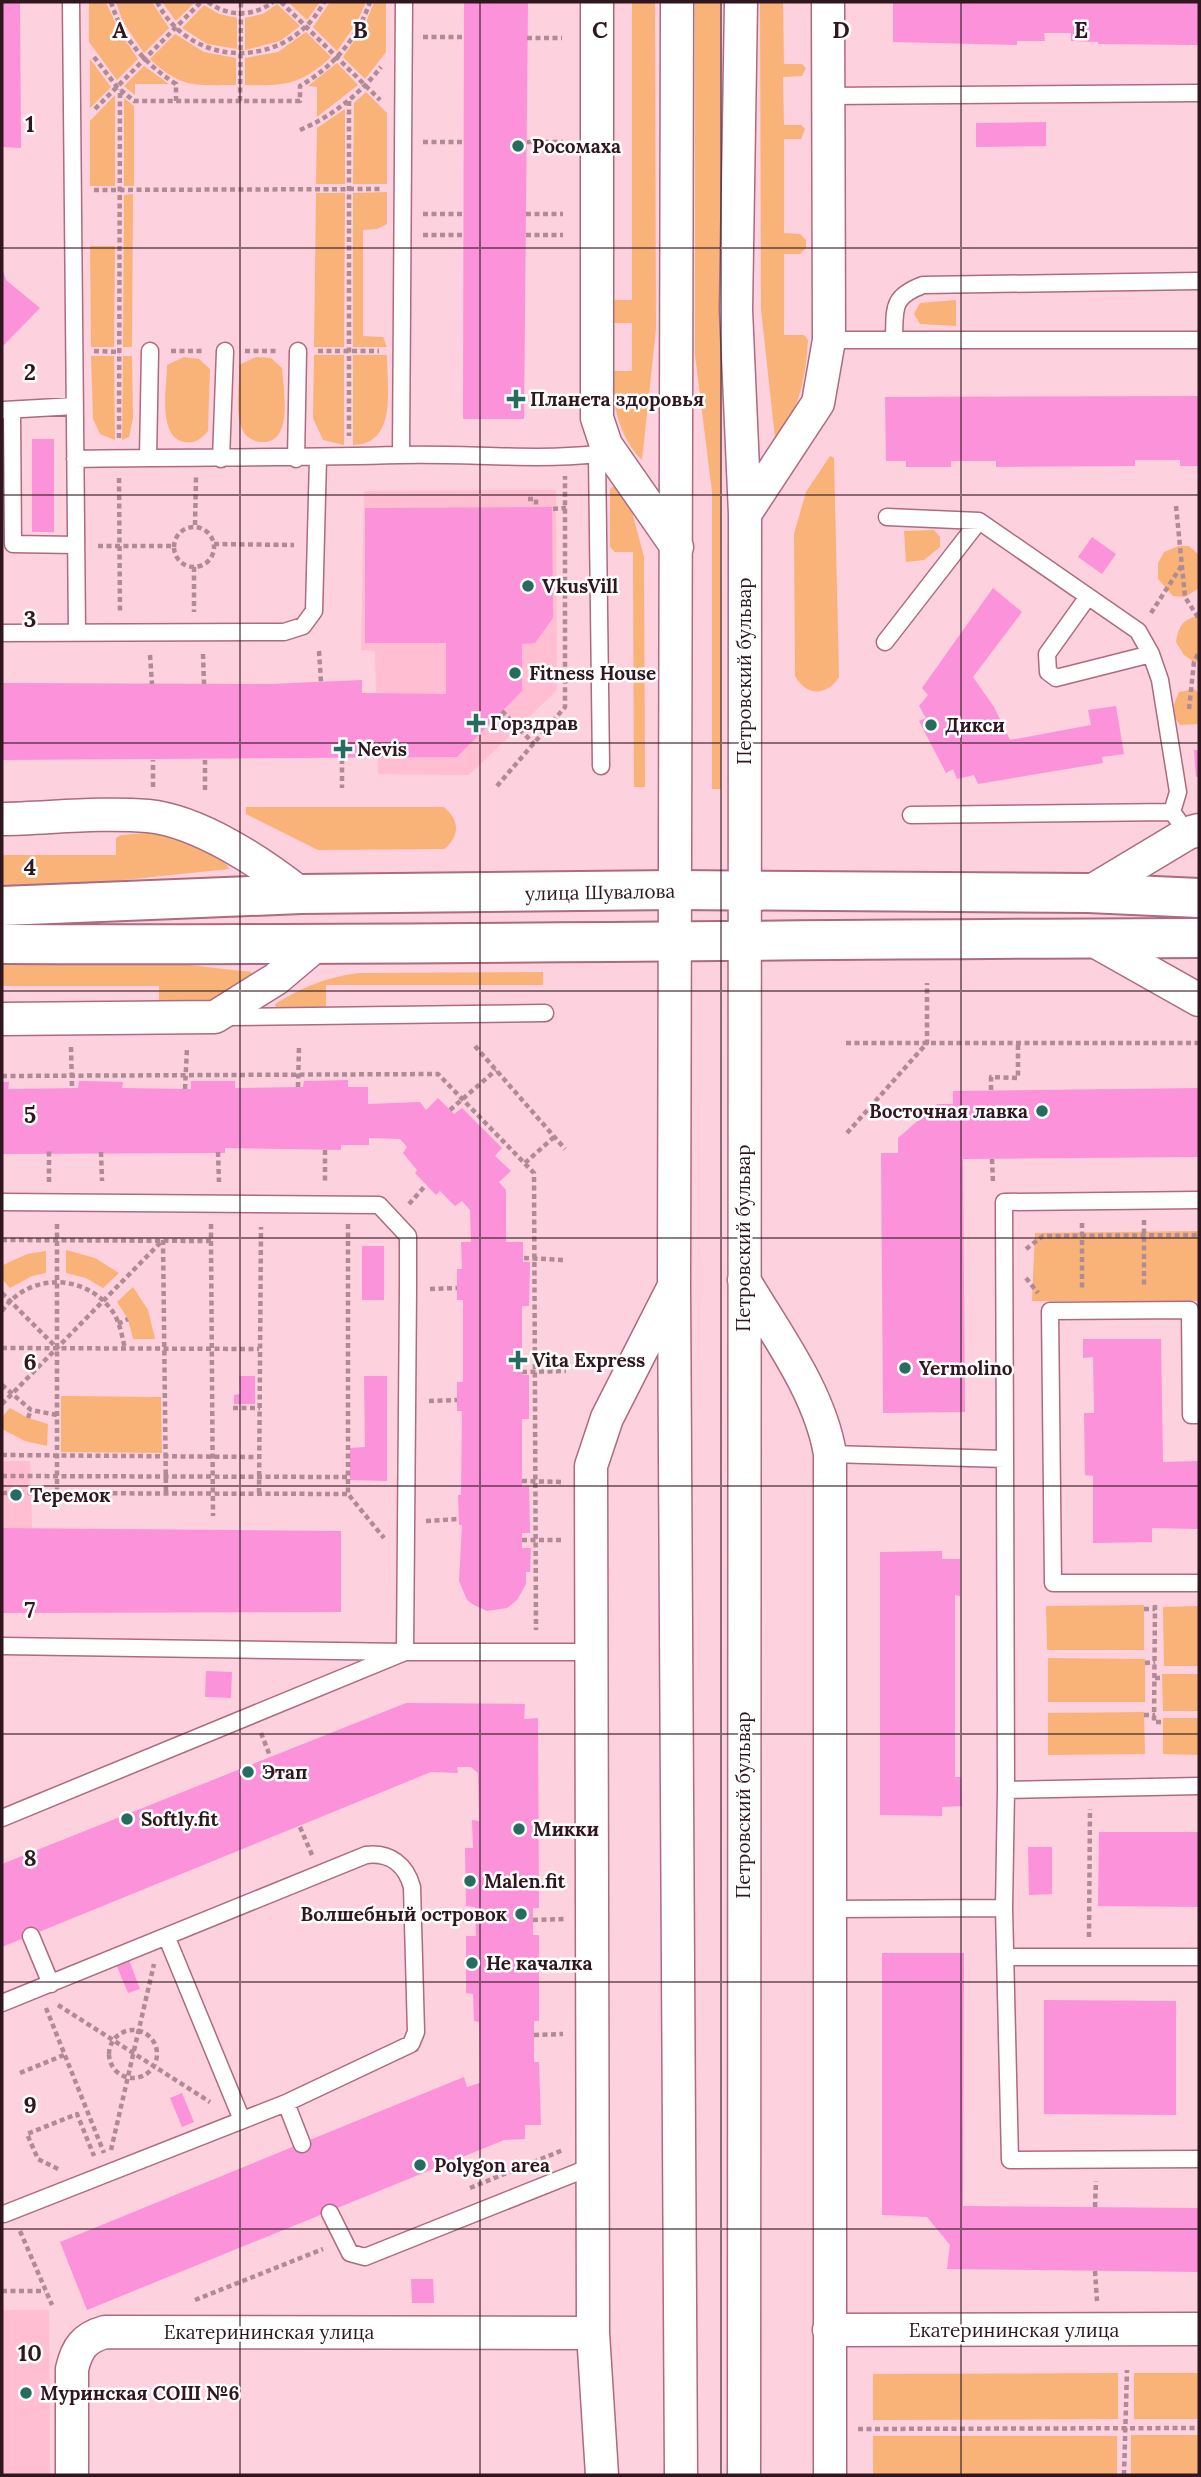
<svg xmlns="http://www.w3.org/2000/svg" width="1201" height="2477" font-family="Lora,serif">
<style>
.built{fill:#ffbed1}
.green{fill:#f9b379}
.building{fill:#fb92da}
.lines{fill:none;stroke-linecap:round;stroke-linejoin:round}
.lane-casing{stroke:#ac6b7f;stroke-width:19}
.street-casing{stroke:#ac6b7f;stroke-width:35}
.secondary-casing{stroke:#ac6b7f;stroke-width:42}
.path{stroke:#b08b96;stroke-width:4.5;stroke-dasharray:5 3.5;stroke-linecap:butt}
.lane{stroke:#fff;stroke-width:16}
.street{stroke:#fff;stroke-width:32}
.secondary{stroke:#fff;stroke-width:38}
.grid{fill:none;stroke:#30161f;stroke-width:2;stroke-opacity:0.55}
.poi-dot{fill:#266c60;stroke:#fff;stroke-width:2.5}
.labels{text-anchor:middle;stroke-width:5;stroke-linejoin:round;paint-order:stroke}
.poi-label{font-size:19px;font-weight:bold;fill:#30161f;stroke:#fff;text-anchor:start}
.street-label{font-size:19px;fill:#30161f;stroke:#fff}
.grid-label{font-size:23px;text-anchor:middle;font-weight:bold;fill:#30161f;stroke:#fff;stroke-width:5;stroke-linejoin:round;paint-order:stroke}
</style>
<rect width="100%" height="100%" fill="#fdd1dd"/>
<!-- built -->
<path class="built" d="M556 490 557 690 469 775 378 774 375 651 361 650 364 491Z
M2 1461H30L32 1528H2Z
M2 2310H49L50 2475H2Z"/>
<!-- green -->
<path class="green" d="M89 2H106L119 31 138 59 117 80 89 42Z
M116 2H152L169 28 144 53 123 22Z
M162 2H195L176 21Z
M288 2H320L307 20Z
M330 2H366L357 22 337 51 313 27Z
M374 2H386V52L365 79 343 57 365 25Z
M632 2H655L656 329 642 460C620 439 610 400 613 371H632V323H614L609 317 608 306 614 300H632Z
M695 2H720L721 789H712V492L695 355Z
M760 2H783L784 64H802L806 68 802 76 783 77 784 125H801L805 129 801 139H784V233L800 234 806 240V248L800 254H784V335H804L808 340C806 375 800 412 775 438L761 309Z
M277 4 300 26 280 41 245 50V18L263 14Z
M204 5 219 14 237 18V49L207 44 182 28Z
M306 32 331 57C301 85 284 86 245 85V58L278 52Z
M175 34 204 52 236 58V85C195 85 182 89 150 59Z
M90 59 111 87 90 108Z
M337 63 358 85 317 117V87L308 86Z
M144 66 169 84H135V95L124 86Z
M366 92 387 113V184H353L354 103Z
M115 95V186H90V121Z
M124 98 134 106V186H124Z
M345 109V184H316L317 128Z
M387 192V224L377 229 363 230V336L383 337 387 347H353V193Z
M316 193H345L344 347H314Z
M133 194 132 347H123L124 195Z
M90 246H115L114 347H91Z
M956 300V326L920 324 914 314 920 303Z
M314 355H344V445L323 440 313 418Z
M353 355H387C387 385 398 445 353 445Z
M91 356H114L115 440 100 434 93 419Z
M123 356H132L133 418 129 437 122 440Z
M184 357 199 359 210 369 208 431C201 439 195 444 184 442 157 436 167 386 167 365Z
M256 357 271 358 282 368C283 388 295 445 260 442 253 441 246 437 243 431 234 414 240 383 239 365Z
M830 456 834 458 839 677C826 697 806 696 795 676L794 534 806 492Z
M616 485 631 508 644 557 645 787H634L633 552H615L610 547V489Z
M934 530 940 537V547L924 560 906 562 904 531Z
M1179 546H1189L1199 555V588L1185 597 1173 596 1158 579V563L1164 552Z
M1199 616V661L1194 662 1184 655 1176 642C1179 626 1182 619 1199 616Z
M1194 689 1199 693V724L1180 725C1170 712 1173 706 1179 692Z
M246 807H444C460 821 460 836 444 849L318 850 246 814Z
M149 833C165 835 226 854 229 869L66 886H2V855H116V838L121 835Z
M2 959H135L251 972 253 978C216 1000 203 1007 159 1007V986H2Z
M543 972V985H326V1008H276L275 1004C303 987 326 977 359 973Z
M1199 1231V1301H1032L1035 1233Z
M66 1250 95 1258 119 1273 103 1288 86 1278 66 1273Z
M46 1251V1273L32 1276 10 1288 2 1279 3 1265 27 1254Z
M133 1287 148 1310 155 1339H133L128 1319 117 1302Z
M61 1396 161 1397 162 1453 61 1452Z
M10 1408 28 1418 48 1424 47 1446 25 1441 2 1429V1417Z
M1144 1605V1650H1047L1046 1606Z
M1199 1606V1666H1164L1163 1607Z
M1048 1658 1145 1659V1702H1048Z
M1162 1674H1199V1711H1163Z
M1144 1712 1145 1754 1048 1755V1713Z
M1163 1718H1199V1755L1163 1754Z
M1118 2373V2419L873 2420V2374Z
M1134 2373H1199V2419H1134Z
M1131 2435H1199V2475H1131Z
M873 2436H1117V2475H873Z"/>
<!-- building -->
<path class="building" d="M2 2H20L21 148 2 147Z
M464 2H528L524 419H463Z
M893 2H1199V41L1197 45 1098 44V42L1071 41V33H1044L1045 41H1017V45L893 42Z
M1046 122V146L976 147V123Z
M2 267 6 280 40 308 2 347Z
M1199 396V466H1180V460H1135V466L996 467V461H951V467H906V461H886L885 397Z
M32 439H54V532H32Z
M552 507 553 618 535 643 522 644V691L457 757 2 760V683L270 684 362 680V693L446 694V643H365V508Z
M1092 537 1116 554 1102 574 1078 557Z
M993 588 1022 612 973 677 994 707 1010 740 1091 725 1088 710 1116 706 1124 754 1102 757 1103 763 978 784 974 775 957 779 953 769 946 773 919 721 926 718 919 706 928 695 922 688Z
M1194 750H1199V777H1196Z
M348 1080V1087H368V1104L420 1102 426 1110 438 1098 454 1114 462 1108 502 1148 495 1156 511 1171 499 1182 506 1190V1242H523V1262H530L529 1306H522V1375H529V1419H522V1487L529 1486 530 1533H522V1548H531L530 1572H526V1584L517 1600 507 1608 487 1611 474 1605 467 1600 459 1581 462 1525H459L458 1495H461L462 1411H457V1382H463V1300H457V1269H462L461 1242H471L470 1210 462 1201 455 1206 440 1191 436 1195 415 1173 417 1170 403 1153 407 1147 400 1139 369 1138V1145H341V1150L225 1148V1153L2 1154V1082H9L8 1089 78 1088 79 1081 123 1082 122 1088 191 1089V1081H235V1088L303 1087 304 1081Z
M1199 1088V1157L963 1159 965 1412 883 1413 881 1153H898V1138L937 1104H953V1091Z
M362 1246H384V1300H362Z
M1083 1339H1161L1163 1462 1199 1461V1529L1152 1528V1542L1093 1543V1476L1085 1475 1084 1413H1094L1093 1357 1083 1358Z
M239 1376H255V1404H234V1395L240 1394Z
M364 1376H387V1481L350 1480V1448L365 1447Z
M2 1528 341 1531V1612L2 1613Z
M942 1551V1559H960V1596L955 1595V1777H961L962 1806 942 1807V1816L880 1815V1552Z
M206 1671 232 1672 231 1698 205 1697Z
M406 1703 525 1704 524 1719 538 1718 539 1908H533V1935H539V2021H534V2062H539L541 2125H525V2139L504 2140 87 2310 60 2242 464 2077 467 2087 480 2083 479 2022 474 2021 473 1994 466 1993V1936H476L475 1907 466 1906 465 1848H473L472 1820 479 1821 478 1773 471 1767H457L458 1773 431 1772 2 1947V1864Z
M1099 1832H1199V1907L1098 1906Z
M1028 1847H1052V1894L1029 1895Z
M882 1953H964L963 2206 1199 2208V2272L947 2269 950 2245 927 2217 882 2215Z
M129 1960 140 1989 128 1993 116 1964Z
M1044 2000 1176 2001V2115L1044 2114Z
M182 2093 194 2122 182 2127 170 2098Z
M411 2279H433L434 2303H412Z"/>
<g class="lines">
<!-- lane casing -->
<g class="lane-casing">
<path id="lane" d="M71 2 77 632
M828 96 1199 93
M894 339C895 308 891 297 923 285L1199 281
M829 340H1199
M4 410 75 406
M12 411 13 544 76 545
M597 454 601 766
M401 455 404 2
M148 458 150 351
M75 459C184 457 292 458 400 455 466 453 532 461 597 454L606 445
M221 459 225 351
M296 459 298 351
M887 517 979 521 1138 631 1151 654 1160 680 1178 792 1172 812
M1087 598 1047 654 1048 672 1056 678 1151 654
M2 633 284 632 303 626 314 611 318 458
M885 642 979 521
M911 815 1172 812 1178 820
M227 1017 545 1013
M2 1202 379 1205 408 1236V1289L405 1652 2 1646
M1199 1415H1191L1190 1310 1050 1311 1053 1583H1199
M830 1454 1005 1459 1004 1202 1199 1200
M1005 1459 1006 1790 1199 1786
M1006 1790 1004 1908 1010 2160 1199 2159
M2 1818 405 1652H593
M832 1909 1004 1908
M31 1936 51 1984
M167 1938 242 2120
M1006 1957H1199
M2 2003 366 1855C390 1852 406 1865 412 1887L416 2032 411 2044 286 2103 4 2214
M286 2103 302 2144
M330 2213 350 2253 365 2257 593 2166"/>
</g>
<!-- street casing -->
<g class="street-casing">
<path id="street" d="M597 2V418L606 445 677 547
M677 2 674 1286 681 2475
M741 2 736 310 745 514 744 2475
M745 514 818 403 829 340 828 2
M2 819C50 818 101 812 148 816 199 821 262 863 301 894
M1088 893 1188 833 1199 830
M1089 938 1199 1000
M2 1019 215 1017 276 979 315 946
M744 1280C775 1333 820 1392 830 1454V2475
M829 2330 1199 2329
M72 2475V2369C77 2348 84 2338 105 2332L593 2333
M602 2475 593 2333 591 1466 607 1418 672 1290"/>
</g>
<!-- secondary casing -->
<g class="secondary-casing">
<path id="secondary" d="M2 906 301 894 676 890 1088 893 1199 898
M2 944C401 946 800 939 1199 938"/>
</g>
<!-- path -->
<path class="path" d="M111 2C122 38 145 64 176 84V101
M157 2C192 71 289 69 324 2
M208 2C228 17 253 17 273 2
M281 2 380 100
M423 37H464
M527 38H562
M94 57 117 87 134 101H300V86C334 66 357 39 370 2
M240 101 241 2
M349 101V436
M95 109 201 2
M300 130C331 117 360 94 381 67
M423 142H463
M527 142H563
M94 190 383 189
M423 214H463
M526 214H563
M423 235H462
M526 235H563
M94 351 120 352
M171 351H204
M245 351H278
M318 351H379
M119 438 120 89
M119 478 120 613
M528 499H536V507
M1176 506 1185 597 1199 619
M553 509 566 508
M195 525 196 477
M174 547a20 20 0 1 1 40 0a20 20 0 1 1-40 0Z
M214 544 294 545
M98 546H173
M194 567V612
M1151 613 1182 565
M319 651 321 682
M203 654 204 684
M150 655 152 684
M1189 709 1194 662 1199 652
M502 711 534 744
M342 759V788
M497 786 565 707V476
M153 787V760
M205 790V760
M846 1043H1199
M475 1046 565 1149
M71 1047 72 1088
M2 1076 438 1074 534 1173 536 1630
M298 1087 299 1046
M185 1089 187 1048
M991 1090V1077L1018 1078V1043
M450 1110 496 1070
M847 1133 927 1043V983
M325 1150V1184
M101 1152 102 1181
M218 1152 219 1182
M992 1159 993 1183
M525 1163 554 1137
M49 1182V1151
M409 1204 426 1185
M1144 1220V1288
M1082 1223V1291
M57 1224V1493
M348 1224V1494L384 1538
M2 1240 211 1241V1223
M163 1240 166 1493
M211 1241 213 1516
M1026 1249 1043 1236 1199 1235
M524 1258 565 1260
M1026 1278 1038 1293
M430 1289 457 1288
M2 1293 57 1348
M2 1311C29 1272 86 1273 113 1312 120 1323 122 1336 125 1349
M118 1324 128 1319
M2 1348 259 1349
M522 1372 566 1371
M2 1385 31 1410 57 1415
M429 1401 457 1400
M2 1404 162 1241
M233 1408H260
M28 1418 31 1410
M2 1455 258 1457
M2 1476 347 1477
M522 1481 563 1482
M2 1493 348 1494
M259 1493 261 1227
M426 1521 458 1519
M522 1540H563
M1155 1605 1154 1722H1163
M1144 1609H1155
M1145 1663 1155 1662
M1155 1678H1162
M1144 1715H1155
M261 1733 270 1756
M300 1827 312 1855
M433 1920H476
M533 1920 564 1919
M1089 1937 1090 1809
M58 2005 210 2102
M46 2008 104 2153
M109 2054a24 24 0 1 1 48 0a24 24 0 1 1-48 0Z
M534 2035 563 2034
M20 2073 64 2055
M111 2150 154 1964
M58 2169 38 2159 27 2134 77 2114 94 2156
M470 2188 563 2150
M1095 2207 1096 2181
M20 2231 52 2305
M1095 2271 1097 2301
M2 2291H45
M195 2300 323 2249
M858 2429 1199 2428
M1124 2475 1127 2370"/>
<!-- lane -->
<use href="#lane" class="lane"/>
<!-- street -->
<use href="#street" class="street"/>
<!-- secondary -->
<use href="#secondary" class="secondary"/>
</g>
<!-- grid -->
<path class="grid" d="M240 2V2475M480 2V2475M721 2V2475M961 2V2475M2 248H1199M2 495H1199M2 743H1199M2 991H1199M2 1238H1199M2 1486H1199M2 1734H1199M2 1982H1199M2 2229H1199"/>
<!-- markers -->
<g class="poi-dot">
<circle cx="518" cy="146" r="7"/>
<path d="M512.5 388.5h7v7h7v7h-7v7h-7v-7h-7v-7h7z"/>
<circle cx="528" cy="586" r="7"/>
<circle cx="515" cy="673" r="7"/>
<path d="M472.5 712.5h7v7h7v7h-7v7h-7v-7h-7v-7h7z"/>
<circle cx="931" cy="725" r="7"/>
<path d="M339.5 738.5h7v7h7v7h-7v7h-7v-7h-7v-7h7z"/>
<circle cx="1042" cy="1111" r="7"/>
<path d="M514.5 1349.5h7v7h7v7h-7v7h-7v-7h-7v-7h7z"/>
<circle cx="905" cy="1368" r="7"/>
<circle cx="16" cy="1495" r="7"/>
<circle cx="248" cy="1772" r="7"/>
<circle cx="127" cy="1819" r="7"/>
<circle cx="519" cy="1829" r="7"/>
<circle cx="470" cy="1881" r="7"/>
<circle cx="521" cy="1914" r="7"/>
<circle cx="472" cy="1963" r="7"/>
<circle cx="420" cy="2165" r="7"/>
<circle cx="26" cy="2393" r="7"/>
</g>
<g class="labels">
<!-- poi labels -->
<g class="poi-label">
<text x="532" y="153">Росомаха</text>
<text x="530" y="406">Планета здоровья</text>
<text x="542" y="593">VkusVill</text>
<text x="529" y="680">Fitness House</text>
<text x="490" y="730">Горздрав</text>
<text x="945" y="732">Дикси</text>
<text x="357" y="756">Nevis</text>
<text x="1028" y="1118" text-anchor="end">Восточная лавка</text>
<text x="532" y="1367">Vita Express</text>
<text x="919" y="1375">Yermolino</text>
<text x="30" y="1502">Теремок</text>
<text x="262" y="1779">Этап</text>
<text x="141" y="1826">Softly.fit</text>
<text x="533" y="1836">Микки</text>
<text x="484" y="1888">Malen.fit</text>
<text x="507" y="1921" text-anchor="end">Волшебный островок</text>
<text x="486" y="1970">Не качалка</text>
<text x="434" y="2172">Polygon area</text>
<text x="40" y="2400">Муринская СОШ №6</text>
</g>
<!-- street labels -->
<g class="street-label">
<text transform="translate(744 671) rotate(-90)" y="7">Петровский бульвар</text>
<text transform="translate(600 892) rotate(-1)" y="7">улица Шувалова</text>
<text transform="translate(743 1238) rotate(-90)" y="7">Петровский бульвар</text>
<text transform="translate(743 1805) rotate(-90)" y="7">Петровский бульвар</text>
<text x="1014" y="2337">Екатерининская улица</text>
<text x="269" y="2339">Екатерининская улица</text>
</g>
</g>
<g class="grid-label">
<text x="120" y="38">A</text>
<text x="360" y="38">B</text>
<text x="600" y="38">C</text>
<text x="841" y="38">D</text>
<text x="1081" y="38">E</text>
<text x="30" y="132">1</text>
<text x="30" y="380">2</text>
<text x="30" y="627">3</text>
<text x="30" y="875">4</text>
<text x="30" y="1123">5</text>
<text x="30" y="1370">6</text>
<text x="30" y="1618">7</text>
<text x="30" y="1866">8</text>
<text x="30" y="2113">9</text>
<text x="30" y="2361">10</text>
</g>
<!-- border -->
<rect width="1201" height="2477" fill="none" stroke="#30161f" stroke-width="7"/>
</svg>
